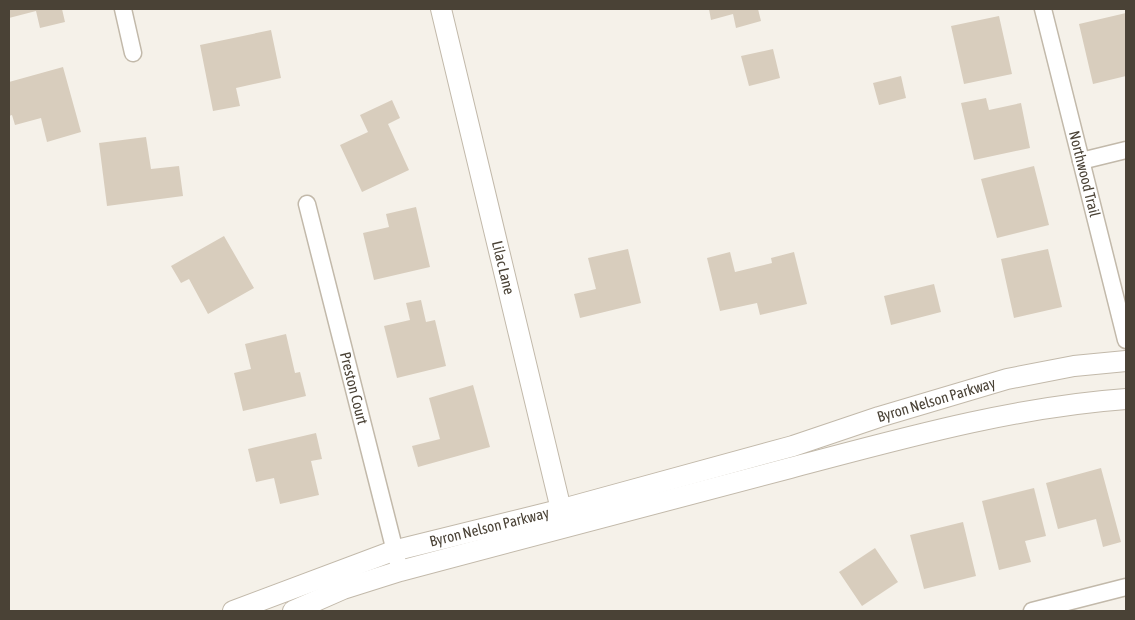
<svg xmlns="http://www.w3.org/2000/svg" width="1135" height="620" font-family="'Asap Condensed',sans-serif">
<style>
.building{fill:#d8cdbd}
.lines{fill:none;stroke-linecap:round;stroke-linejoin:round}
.minor-casing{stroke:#c2b9aa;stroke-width:19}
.tertiary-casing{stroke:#c2b9aa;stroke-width:22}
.minor{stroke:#fff;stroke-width:16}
.tertiary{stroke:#fff;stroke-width:20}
.labels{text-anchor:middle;stroke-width:4.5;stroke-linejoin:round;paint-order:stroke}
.street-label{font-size:15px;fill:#4a4236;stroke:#fff}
</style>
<rect width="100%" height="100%" fill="#f5f1e9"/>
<!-- building -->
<path class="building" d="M9 9H62L65 22 40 28 36 11 9 18Z
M709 9H758L761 21 736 28 733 14 711 20Z
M1126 13V76L1093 84 1079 24Z
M999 16 1012 74 964 84 951 26Z
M271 30 281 78 236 88 240 106 213 111 200 45Z
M773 49 780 78 749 86 741 56Z
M63 67 81 132 47 142 41 118 15 125 12 115 9 116V82Z
M901 76 906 98 879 105 873 83Z
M986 98 989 110 1021 103 1030 148 974 160 961 103Z
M392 100 400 118 388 124 409 170 362 192 340 145 368 132 360 115Z
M146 137 151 169 179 166 183 196 107 206 99 143Z
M1034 166 1049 225 997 238 981 179Z
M416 207 430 267 374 280 363 233 389 227 386 214Z
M224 236 254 288 208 314 189 279 181 283 171 266Z
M628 249 641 303 580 318 574 294 596 289 588 258Z
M1048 249 1062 307 1014 318 1001 259Z
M730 252 735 272 772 263 771 258 794 252 807 304 760 315 757 303 720 311 707 258Z
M934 284 941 312 891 325 884 296Z
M421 300 426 322 435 320 446 366 397 378 384 326 410 320 406 303Z
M286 334 295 373 300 372 306 396 243 411 234 373 251 369 245 344Z
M473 385 490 447 418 467 412 446 440 439 429 398Z
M316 433 322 459 311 461 319 495 280 504 274 478 256 482 248 449Z
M1101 468 1121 542 1103 547 1096 519 1058 529 1046 483Z
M1034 488 1046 536 1025 541 1031 562 999 570 982 501Z
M963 522 976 576 924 589 910 535Z
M875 548 898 582 862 606 839 572Z"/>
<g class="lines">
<!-- minor casing -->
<g class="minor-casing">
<g id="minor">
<path d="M123 9 133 53"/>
<path id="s1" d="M1043 9 1126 340"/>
<path d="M1081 161 1126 150"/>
<path id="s2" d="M307 204 400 571"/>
<path d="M1032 611 1126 587"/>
</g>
</g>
<!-- tertiary casing -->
<g class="tertiary-casing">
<g id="tertiary">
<path id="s3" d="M441 9 564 522"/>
<path id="s4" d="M233 611 393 551 559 510 793 446 879 417 1007 379 1074 366 1126 361"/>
<path d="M293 611 343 589 400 571C530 537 660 503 790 468 900 439 1013 407 1126 399"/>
</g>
</g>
<!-- minor -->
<use href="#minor" class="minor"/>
<!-- tertiary -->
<use href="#tertiary" class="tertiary"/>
</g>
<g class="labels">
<!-- street labels -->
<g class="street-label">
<text dy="5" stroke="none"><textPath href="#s1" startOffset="170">Northwood Trail</textPath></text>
<text dy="5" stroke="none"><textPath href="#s3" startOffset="266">Lilac Lane</textPath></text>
<text dy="5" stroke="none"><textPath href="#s2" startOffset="190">Preston Court</textPath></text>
<text dy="5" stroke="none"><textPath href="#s4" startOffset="735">Byron Nelson Parkway</textPath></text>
<text dy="5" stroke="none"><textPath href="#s4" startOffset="270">Byron Nelson Parkway</textPath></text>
</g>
</g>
<!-- border -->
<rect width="1135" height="620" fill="none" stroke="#4a4236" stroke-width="20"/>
</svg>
